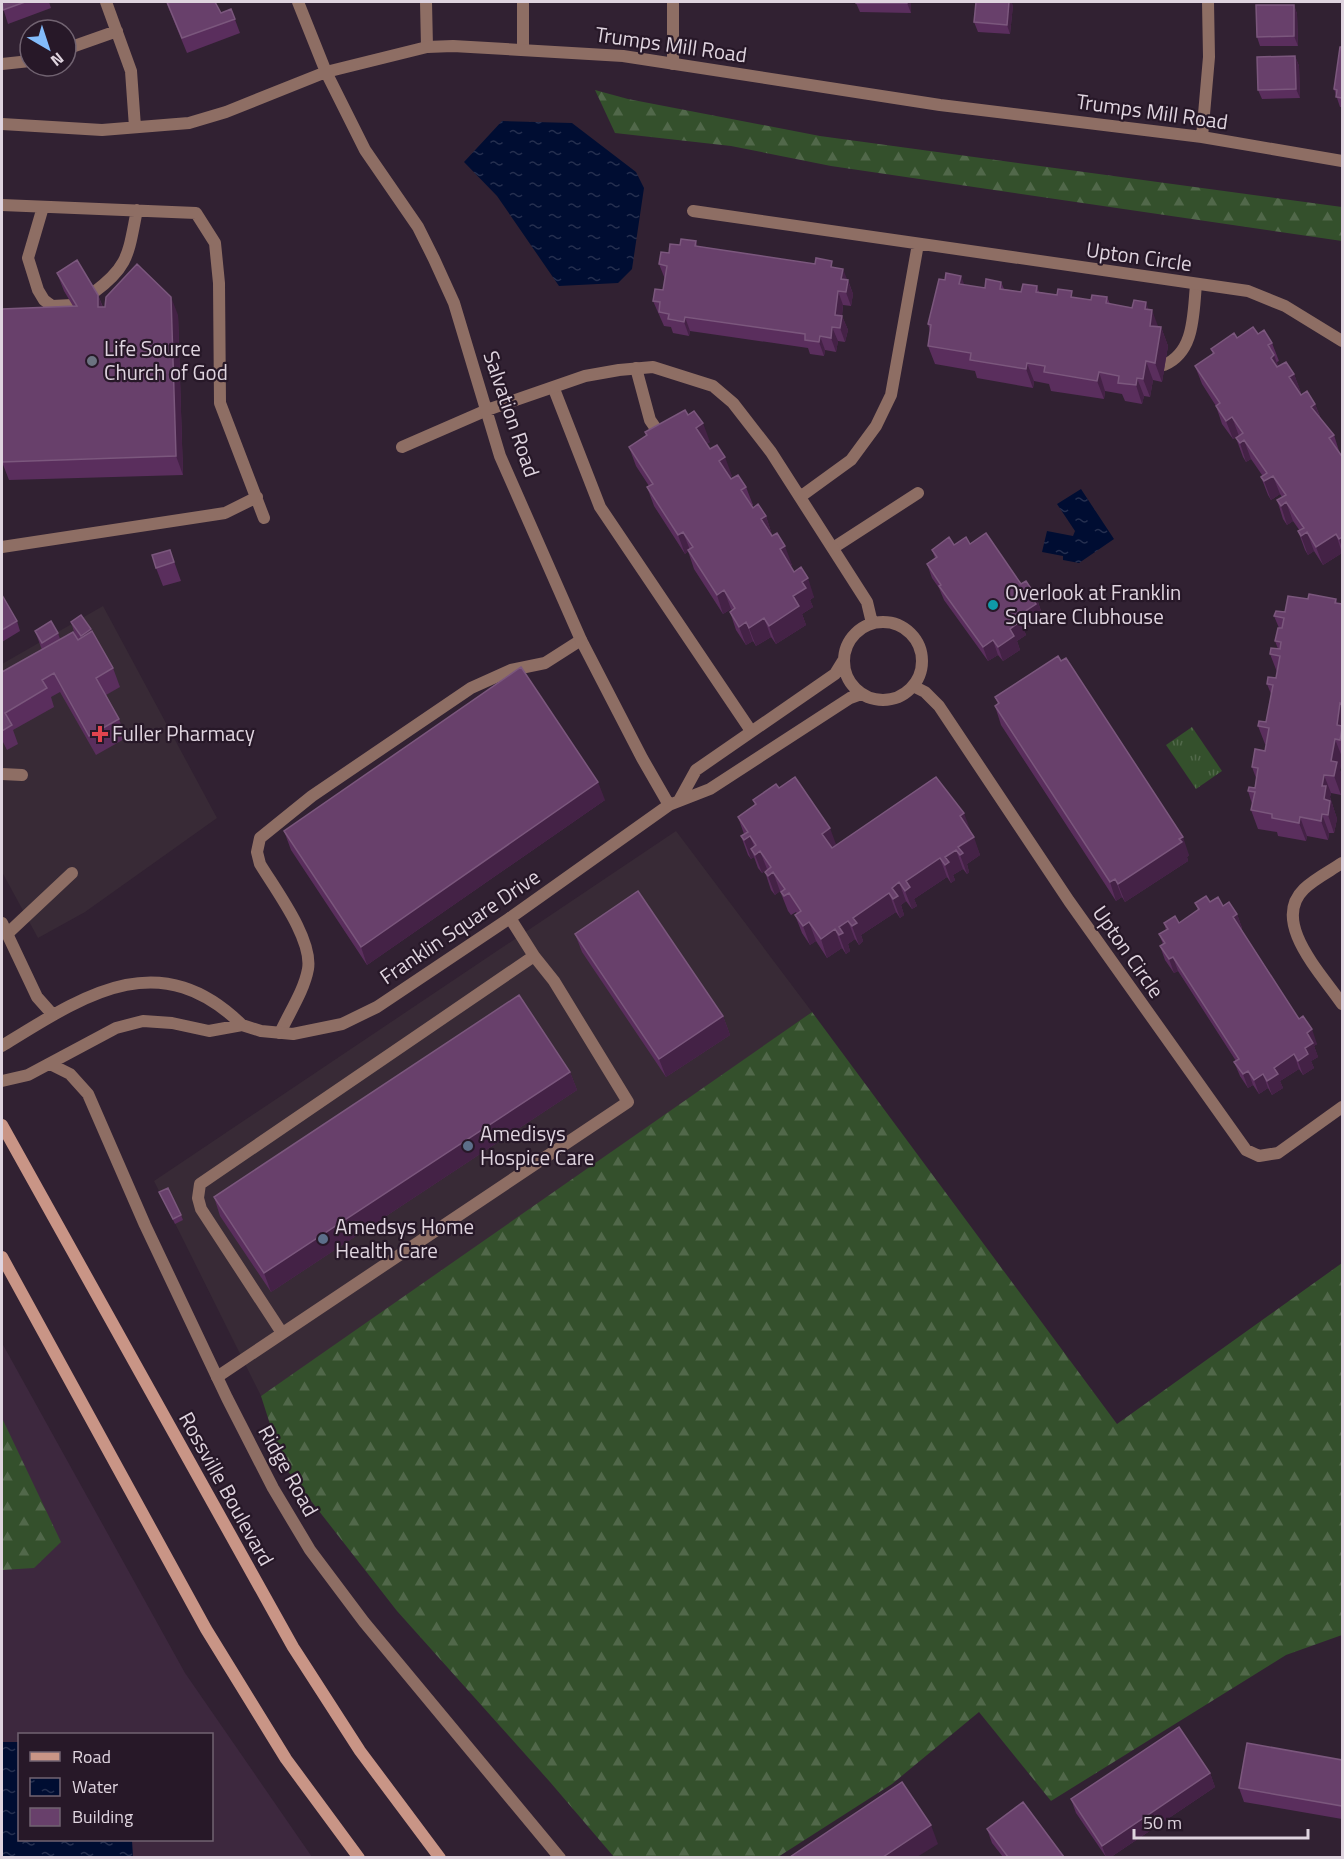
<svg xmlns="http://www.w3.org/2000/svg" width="1344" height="1859" font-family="'Titillium Web',sans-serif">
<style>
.commercial{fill:#382a36}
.built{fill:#3d283e;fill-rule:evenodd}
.forest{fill:url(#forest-firs)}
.park{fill:url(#park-tufts)}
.water{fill:url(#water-ripples)}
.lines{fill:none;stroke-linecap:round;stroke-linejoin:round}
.service{stroke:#8e6e64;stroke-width:12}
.minor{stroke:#8e6e64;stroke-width:12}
.secondary{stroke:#c99586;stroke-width:12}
.wall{fill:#5a2e5d}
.shaded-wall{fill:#442246}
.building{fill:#68406b;stroke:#7b577d;stroke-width:1.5}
.worship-dot{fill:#6b7280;stroke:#271828;stroke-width:2}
.culture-dot{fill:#0f9aa8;stroke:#271828;stroke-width:2}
.health-dot{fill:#e0444e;stroke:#271828;stroke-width:2}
.service-dot{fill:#5c6f8a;stroke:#271828;stroke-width:2}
.labels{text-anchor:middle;stroke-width:4.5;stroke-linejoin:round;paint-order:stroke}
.street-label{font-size:21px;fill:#dfd4df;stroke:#271828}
.poi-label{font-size:21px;fill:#dfd4df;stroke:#271828;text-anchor:start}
</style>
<defs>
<pattern id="forest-firs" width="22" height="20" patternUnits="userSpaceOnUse" patternTransform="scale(1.5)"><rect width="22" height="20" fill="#34502c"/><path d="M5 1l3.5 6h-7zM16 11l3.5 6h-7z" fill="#51684a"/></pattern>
<pattern id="park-tufts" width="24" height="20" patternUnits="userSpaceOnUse" patternTransform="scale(1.5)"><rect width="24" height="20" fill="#34502c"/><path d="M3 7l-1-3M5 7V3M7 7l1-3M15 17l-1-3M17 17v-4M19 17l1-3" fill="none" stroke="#51684a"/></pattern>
<pattern id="water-ripples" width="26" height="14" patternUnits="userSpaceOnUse" patternTransform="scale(1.5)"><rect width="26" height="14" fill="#000d32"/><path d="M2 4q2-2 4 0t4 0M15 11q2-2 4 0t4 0" fill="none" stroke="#252f4f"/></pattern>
</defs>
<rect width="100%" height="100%" fill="#312132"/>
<!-- commercial -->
<path class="commercial" d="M103 606 217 818 85 912 38 938 2 872V664Z
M676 831 812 1012 437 1278 261 1396 154 1181Z"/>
<!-- built -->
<path class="built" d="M2 1343 185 1673 312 1857H2ZM20 1734H212V1840H20Z"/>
<!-- forest -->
<path class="forest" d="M595 90 628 99 820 136 1342 207V241L831 166 731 146 615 133Z
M812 1012 1117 1424 1342 1263V1635L1286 1655 1051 1801 979 1712 892 1784 778 1857H614L550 1782 397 1611 283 1465 261 1396Z
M2 1418 61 1542 34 1568 2 1570Z"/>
<!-- park -->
<path class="park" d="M1192 727 1222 771 1196 789 1166 745Z"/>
<!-- water -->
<path class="water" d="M502 121 572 123 636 172 644 188 632 269 618 283 559 286 497 196 464 162Z
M1081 489 1114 539 1079 563 1063 560V556L1042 552 1047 531 1073 536 1075 531 1057 504Z
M2 1742H19L20 1840H132L133 1857H2Z"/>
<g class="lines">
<!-- service -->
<path class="service" d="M426 2 427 47
M523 2V50
M673 64V2
M2 205 196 213 215 243 219 283 220 403 264 518
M43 207 28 258 38 290 44 300 52 306 72 305
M93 293C130 266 128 253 137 210
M1164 365C1195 352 1193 314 1196 285
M636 368 650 420 663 439
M554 389 600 507 751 731
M402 447 487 410
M2 547 225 513 257 497
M833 548 918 493
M2 774 22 775
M510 918 534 956
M7 934 72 873
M280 1033C289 1013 304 991 308 969 313 939 275 889 260 864L257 852 260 838 312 796 471 688 511 670 545 663 581 640
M217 1377 628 1102 554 981 534 956 200 1184 198 1198 201 1209 282 1333"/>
<!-- minor -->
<path class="minor" d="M106 2 131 71 135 127
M298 2 326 72 365 150 418 227 434 259 454 303 500 456 581 640 642 758 669 805
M66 49 117 31
M2 64 30 61
M2 124 102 130 189 123 226 112 326 72 427 47 453 46 623 56 940 105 1202 137 1342 161
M1202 137 1209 57 1208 2
M693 211 1248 291 1285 306 1342 341
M487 410 585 376 619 370 653 367 713 386 733 403 771 452 867 602 872 623
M800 497 851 460 876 426 891 395 918 244
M844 661a39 39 0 1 1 78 0a39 39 0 1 1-78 0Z
M913 686 925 692 939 706 1069 901 1246 1150 1259 1156 1278 1153 1342 1107
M680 799 696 770 835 674 843 661
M1342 863C1330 871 1314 879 1304 889 1270 922 1322 974 1342 1004
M2 923 37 997 53 1015
M2 1046C83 996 159 943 242 1025
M50 1064 70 1074 88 1094 145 1225 227 1398 273 1488 310 1550 364 1622 560 1858
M2 1081 28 1075 116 1028 143 1021 172 1023 209 1031 242 1025 261 1031 293 1034 342 1024 377 1007 510 918 669 805 710 789 850 698 861 694"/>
<!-- secondary -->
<path class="secondary" d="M2 1125 293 1647 360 1751 440 1858
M2 1257 206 1629 286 1759 359 1858"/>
</g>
<!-- wall -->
<path class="wall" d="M2 2H49L51 8 8 24 2 5Z
M166 2 221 13 231 9 240 33 187 53Z
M911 2V13L860 12 856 3Z
M1013 5 1010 34 978 32 974 22Z
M1294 5 1297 14 1298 46H1260L1257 37Z
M1342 47V107H1340L1334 89Z
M1295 56 1299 66 1300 98 1262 99 1258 90Z
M696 241 697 246 834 267 848 280 853 294 851 306 843 305 842 316 848 330 845 342 838 341 836 352 825 350 824 356 810 354 808 348 690 331 689 336 673 333 671 327 664 326 653 301 663 290 665 279 659 264 669 253 680 245Z
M57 273 98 295 103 307 178 315 183 475 9 480 2 462 73 306 64 291Z
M1001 282 1004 289 1021 292 1037 286 1039 292 1091 300 1107 297 1110 304 1149 310 1158 327H1161L1168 346 1162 382 1153 380 1150 397 1144 396 1142 404 1125 401 1122 394 1105 391 1104 399 1051 391 1049 384 1034 381 1033 388 977 378 975 371 935 364 928 346 930 331 928 324 964 285 985 288Z
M1258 334 1272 343 1279 361 1277 362 1278 367 1294 374 1301 393 1300 394 1301 395 1315 404 1321 419 1334 435 1340 454 1341 455 1342 454V553L1323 565 1314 551 1308 555 1305 550 1298 531H1300L1293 521 1287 525 1283 519 1277 500 1282 497 1280 494 1271 500 1268 495 1261 477 1262 475 1251 459 1246 462 1243 457 1236 438 1239 436 1233 439 1222 424 1216 406 1202 384 1195 366 1213 354 1211 349 1237 338Z
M688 415 710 442 706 444 710 449 732 476 730 477 731 479 746 487 753 505 752 506 766 516 772 535H771L792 565 790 566 794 572 814 597 810 600 813 607 802 614 806 625 776 644 771 637 756 646 753 641 746 645 736 630 730 612 732 610 731 609 723 614 694 569 688 551 685 554 654 506 647 487 649 486 636 466 629 447 646 436 645 432Z
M970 544 1036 596 1041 611 1039 612 1041 618 1024 630 1026 635 1017 641 1020 650 1003 661 998 655 988 661 944 600 939 588 932 578 927 564 935 558 932 550 954 545Z
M170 550 181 581 163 586 156 568Z
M2 595 17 621 20 631 2 642Z
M1308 599H1336L1337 603 1342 604V757L1340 770 1342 777V788L1341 795 1331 793 1330 797 1337 819 1334 833H1329L1328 840 1307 836 1306 841 1278 836 1277 832 1258 829 1251 810 1252 804 1248 791 1255 788 1256 778 1252 767 1265 751 1267 745 1265 744 1258 726 1266 722 1271 694 1267 684 1276 678 1277 672 1270 654 1278 649 1275 641 1279 628 1274 616 1285 612Z
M71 622 93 633 113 668 120 687 106 695 119 719 126 738 96 755 60 692 51 697 54 707 13 730 18 744 7 750 2 740V672L42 650 35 631 58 633 60 639 76 638Z
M995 697 1189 855 1187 857 1188 861 1125 902 1122 897 1116 901 1001 725 995 706 998 704Z
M779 788 836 845 971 832 980 855 967 864 969 872 967 874 963 869 953 875 955 880 951 883 947 877 914 899 917 906 912 909 906 901 901 905 904 915 900 918 896 912 861 935 863 941 859 945 855 939 848 944 850 951 846 954 842 948 827 958 816 941 810 945 802 933 795 915 797 914 796 912 791 915 788 911 780 891 775 895 771 890 765 872 767 869 762 873 758 868 754 857 751 859 748 855 741 836 744 834 738 817 755 805 753 800Z
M605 800 367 965 291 850 284 831Z
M1210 902 1223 906 1237 914 1242 928 1241 929 1299 1019 1317 1044 1314 1046 1318 1057 1311 1061 1314 1068 1303 1075 1299 1069 1280 1081 1283 1088 1272 1095 1268 1088 1259 1094 1253 1085 1248 1088 1240 1076 1234 1062 1236 1061 1178 971 1174 973 1165 960 1160 946 1163 944 1159 934 1166 930 1164 923H1179L1198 910 1195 903Z
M575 934 723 1016 730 1035 666 1077 582 952Z
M570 1072 577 1090 271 1292 220 1216 214 1197Z
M159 1192 181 1215 183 1220 175 1224Z
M1342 1760V1819L1244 1802 1239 1788Z
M1210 1773 1215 1787 1111 1857H1106L1076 1813 1071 1799Z
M987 1829 1064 1857H1003L992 1843Z"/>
<!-- shaded-wall -->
<path class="shaded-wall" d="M907 2H911V13L907 3Z
M1009 2H1011L1013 5 1010 34 1007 25Z
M1294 5 1297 14 1298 46 1294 36Z
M1295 56 1299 66 1300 98 1296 89Z
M843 269 853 294 851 306 841 279Z
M961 276 968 294 959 284Z
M838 291 843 305 840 329 835 315Z
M98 295 105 314 98 307Z
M171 297 178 315 183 475 176 456Z
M1146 302 1151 316 1152 310 1159 329 1150 326 1145 309Z
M842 316 848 330 845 342 840 328Z
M685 317 690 331 689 336 684 322Z
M832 327 838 341 836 352 831 338Z
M1161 327 1168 346 1162 382 1155 363Z
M820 336 825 350 824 356 819 342Z
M1274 355 1281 374 1271 358Z
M1146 361 1153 380 1150 397 1143 379Z
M1027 363 1034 381 1033 388 1026 369Z
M1099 372 1105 391 1104 399 1097 381Z
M1294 374 1301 393 1296 396 1289 377Z
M1137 378 1144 396 1142 404 1136 385Z
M1315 404 1322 423 1311 407Z
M1232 417 1239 436 1233 439 1226 421Z
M703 423 710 442 703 447 696 428Z
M1244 440 1251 459 1246 462 1240 443Z
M725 457 732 476 726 480 719 461Z
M1273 476 1280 494 1271 500 1264 481Z
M1286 502 1293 521 1287 525 1281 506Z
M766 516 772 535 768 538 761 519Z
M683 532 690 550 685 554 678 535Z
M1307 532 1314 551 1308 555 1301 536Z
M1336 534 1342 553 1323 565 1316 547Z
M1342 537V548L1339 539Z
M785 546 792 565 787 568 780 549Z
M808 578 814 597 810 600 813 607 802 614 806 625 776 644 769 626 793 596 802 582Z
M724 590 731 609 723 614 717 595Z
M1036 596 1041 611 1039 612 1041 618 1024 630 1026 635 1017 641 1020 650 1003 661 998 647 1018 616 1033 599Z
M764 618 771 637 756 646 749 628Z
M746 622 753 641 746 645 739 627Z
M91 629 98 647 87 655 81 636Z
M993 640 998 655 988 661 983 647Z
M1340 703 1342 709V745L1337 725Z
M1335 739 1342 757 1340 770 1342 777V788L1341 795 1334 776 1331 761Z
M1324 775 1331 793 1330 797 1337 819 1334 833 1328 815 1324 799 1322 786Z
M598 782 605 800 367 965 361 947Z
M964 813 971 832 967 835 960 816Z
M1322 814 1329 833 1328 840 1321 821Z
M1300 817 1307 836 1306 841 1299 823Z
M830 828 837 847 829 852 822 834Z
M750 836 757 854 760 851 767 869 762 873 755 855 751 849 754 857 751 859 744 840Z
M974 837 980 855 967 864 969 872 967 874 960 855 958 847Z
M1183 837 1189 855 1187 857 1188 861 1125 902 1118 884Z
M956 850 963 869 953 875 955 880 951 883 945 865V857Z
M940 858 947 877 914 899 917 906 912 909 905 891 906 881Z
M773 872 780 891 775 895 768 876Z
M1115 879 1122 897 1116 901 1110 882Z
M899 882 906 901 901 905 904 915 900 918 893 899 892 888Z
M889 893 896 912 861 935 863 941 859 945 852 926 853 918Z
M1237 914 1242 928 1238 931 1233 917Z
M848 921 855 939 848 944 850 951 846 954 839 935V927Z
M809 922 816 941 810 945 803 926Z
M835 929 842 948 827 958 821 939Z
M1173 957 1178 971 1174 973 1169 959Z
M723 1016 730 1035 666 1077 659 1059Z
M1312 1029 1317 1044 1314 1046 1318 1057 1311 1061 1314 1068 1303 1075 1298 1061 1305 1048 1307 1033Z
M1294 1054 1299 1069 1280 1081 1283 1088 1272 1095 1267 1081 1274 1068Z
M1248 1071 1253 1085 1248 1088 1243 1074Z
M570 1072 577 1090 271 1292 264 1273Z
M1263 1074 1268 1088 1259 1094 1254 1080Z
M1210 1773 1215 1787 1111 1857H1106L1102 1846Z
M931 1825 938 1844 917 1857H883Z"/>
<!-- building -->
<path class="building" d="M2 2H25L3 10Z
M167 2H215L221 13 231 9 235 19 182 38Z
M856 2H907V3H856Z
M976 2H1009L1007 25 974 22Z
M1256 5H1294V36L1257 37Z
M1340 47H1342V98L1336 97 1337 90 1334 89Z
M1295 56 1296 89 1258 90 1257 57Z
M681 239 696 241 695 246 815 264 816 258 832 261 831 267 843 269 841 279 848 280 846 292 838 291 835 315 842 316 840 328 832 327 831 338 820 336 819 342 805 340V334L685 317 684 322 668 319 669 314 659 312 660 302 653 301 655 289 663 290 667 266 659 264 661 252 669 253 670 244 680 245Z
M77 260 98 295V307H105L106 297 137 264 171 297 176 456 2 462V309L77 306 57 273Z
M946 273 961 276 959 284 985 288 986 279 1001 282 1000 289 1021 292 1023 284 1037 286 1036 292 1057 295 1058 289 1072 291 1071 297 1091 300 1092 295 1107 297 1106 303 1132 308 1134 300 1146 302 1145 309 1152 310 1150 326 1161 327 1155 363 1146 361 1143 379 1137 378 1136 385 1118 383 1119 376 1099 372 1097 381 1044 372 1045 366 1027 363 1026 369 970 360 971 353 928 346 931 325 928 324 939 279 945 280Z
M1253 327 1258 334 1264 330 1272 343 1268 345 1274 355 1271 358 1277 367 1286 362 1294 374 1289 377 1301 395 1307 391 1315 404 1311 407 1334 435 1329 438 1341 455 1342 454V537L1339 539 1336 534 1316 547 1307 532 1301 536 1298 531 1304 528 1286 502 1281 506 1277 500 1286 495 1273 476 1264 481 1261 477 1267 473 1244 440 1240 443 1236 438 1243 433 1232 417 1226 421 1216 406 1220 403 1195 366 1214 353 1211 349 1234 333 1237 338Z
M685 410 688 415 694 411 703 423 696 428 710 449 717 445 725 457 719 461 731 479 738 475 746 487 741 490 753 508 758 504 766 516 761 519 772 536 777 533 785 546 780 549 794 572 801 567 808 578 802 582 806 588 793 596 799 606 769 626 764 618 749 628 746 622 739 627 730 612 735 608 724 590 717 595 688 550 693 547 683 532 678 535 647 487 653 484 629 447 647 435 645 432Z
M986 533 1021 584 1026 581 1036 596 1033 599 1036 604 1018 616 1021 621 1010 629 1014 636 998 647 993 640 983 647 939 586 941 585 927 564 937 557 932 550 949 537 954 545 966 537 970 544Z
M170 550 174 562 156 568 152 555Z
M1309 594 1336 599 1335 603 1342 604V704L1340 703 1337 725 1342 726V729L1340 740 1335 739 1331 761 1337 762 1334 776 1324 775 1322 786H1326L1324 799 1330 801 1328 815 1322 814 1321 821 1300 817 1299 823 1272 818V814L1251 810 1255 792 1248 791 1249 787 1255 788 1258 768 1252 767 1255 749 1265 751 1269 728 1258 726 1259 721 1266 722 1273 685 1267 684 1268 677 1276 678 1280 656 1270 654 1271 648 1280 649 1281 642 1275 641 1278 628H1282L1284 618 1274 616 1276 611 1285 612 1288 596 1308 599Z
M2 595 17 621 2 630Z
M81 615 91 629 81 636 71 622Z
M51 621 58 633 42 643 35 631Z
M92 631 113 668 96 678 119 719 89 736 54 673 42 680 47 688 5 713 12 725 2 731V672L73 632 78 640Z
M1058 656 1061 661 1066 658 1183 837 1179 839 1182 842 1118 884 1115 879 1110 882 995 706 999 703 995 697Z
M521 667 598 782 361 947 284 831Z
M795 777 830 828 822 834 832 848 936 777 964 813 960 816 974 837 958 847 963 853 960 855 956 850 945 857 949 862 945 865 940 858 906 881 910 887 905 891 899 882 892 888 898 896 893 899 889 893 853 918 857 923 852 926 848 921 839 927 843 933 839 935 835 929 821 939 809 922 803 926 795 915 801 911 789 893 784 896 781 892 785 889 773 872 768 876 765 872 771 867 760 851 755 855 751 849 756 845 750 836 744 840 741 836 748 832 738 817 756 804 753 800 776 784 779 788Z
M638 891 723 1016 659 1059 575 934Z
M1206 896 1210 902 1218 897 1223 906 1229 902 1237 914 1233 917 1299 1019 1303 1016 1312 1029 1307 1033 1313 1043 1305 1048 1308 1054 1298 1061 1294 1054 1274 1068 1278 1074 1267 1081 1263 1074 1254 1080 1248 1071 1243 1074 1234 1062 1239 1059 1173 957 1169 959 1160 946 1165 943 1159 934 1168 929 1164 923 1175 916 1179 923 1199 909 1195 903Z
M519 995 570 1072 264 1273 214 1197Z
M168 1188 181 1215 173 1219 159 1192Z
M1179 1727 1210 1773 1102 1846 1071 1799Z
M1247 1743 1342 1760V1806L1239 1788Z
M902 1782 931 1825 883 1857H790Z
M1023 1802 1064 1857H1008L987 1829Z"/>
<!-- markers -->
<circle class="worship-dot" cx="92" cy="361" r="6"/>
<circle class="culture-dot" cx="993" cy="605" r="6"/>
<path class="health-dot" d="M97 725h6v6h6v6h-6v6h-6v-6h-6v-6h6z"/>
<g class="service-dot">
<circle cx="468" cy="1146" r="6"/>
<circle cx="323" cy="1239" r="6"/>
</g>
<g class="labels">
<!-- street labels -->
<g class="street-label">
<text transform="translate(671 45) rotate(8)" y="7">Trumps Mill Road</text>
<text transform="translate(1152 112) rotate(8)" y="7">Trumps Mill Road</text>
<text transform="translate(1139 257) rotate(8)" y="7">Upton Circle</text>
<text transform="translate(511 414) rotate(71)" y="7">Salvation Road</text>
<text transform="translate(460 927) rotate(-34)" y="7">Franklin Square Drive</text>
<text transform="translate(1128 952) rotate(55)" y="7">Upton Circle</text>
<text transform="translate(288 1471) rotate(61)" y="7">Ridge Road</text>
<text transform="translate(226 1489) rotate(61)" y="7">Rossville Boulevard</text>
</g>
<!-- poi labels -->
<g class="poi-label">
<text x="104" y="356">Life Source<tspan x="104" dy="24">Church of God</tspan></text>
<text x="1005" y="600">Overlook at Franklin<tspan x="1005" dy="24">Square Clubhouse</tspan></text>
<text x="112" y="741">Fuller Pharmacy</text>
<text x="480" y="1141">Amedisys<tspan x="480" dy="24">Hospice Care</tspan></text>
<text x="335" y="1234">Amedsys Home<tspan x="335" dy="24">Health Care</tspan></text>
</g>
</g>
<!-- border -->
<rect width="1344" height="1859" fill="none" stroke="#dfd4df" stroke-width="6"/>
<!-- legend -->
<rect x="18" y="1733" width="195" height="108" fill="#271828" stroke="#716371" stroke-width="1.5"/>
<rect x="30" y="1752" width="30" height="9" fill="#c99586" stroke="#716371" stroke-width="1.5"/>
<text x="72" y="1763" font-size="18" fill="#dfd4df">Road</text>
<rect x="30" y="1778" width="30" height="18" fill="url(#water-ripples)" stroke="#716371" stroke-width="1.5"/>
<text x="72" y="1793" font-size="18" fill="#dfd4df">Water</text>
<rect x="30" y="1808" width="30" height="18" fill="#68406b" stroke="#716371" stroke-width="1.5"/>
<text x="72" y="1823" font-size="18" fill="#dfd4df">Building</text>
<!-- north arrow -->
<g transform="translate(48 48) rotate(141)"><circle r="28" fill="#271828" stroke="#716371" stroke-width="1.5"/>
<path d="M0-4.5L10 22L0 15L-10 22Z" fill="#83bcfb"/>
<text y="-9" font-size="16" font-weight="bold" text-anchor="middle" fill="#dfd4df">N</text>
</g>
<!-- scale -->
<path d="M1134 1829v9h174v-9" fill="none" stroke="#dfd4df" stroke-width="3"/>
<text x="1143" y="1829" font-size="18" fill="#dfd4df" stroke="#271828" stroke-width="4.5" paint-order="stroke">50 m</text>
</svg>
